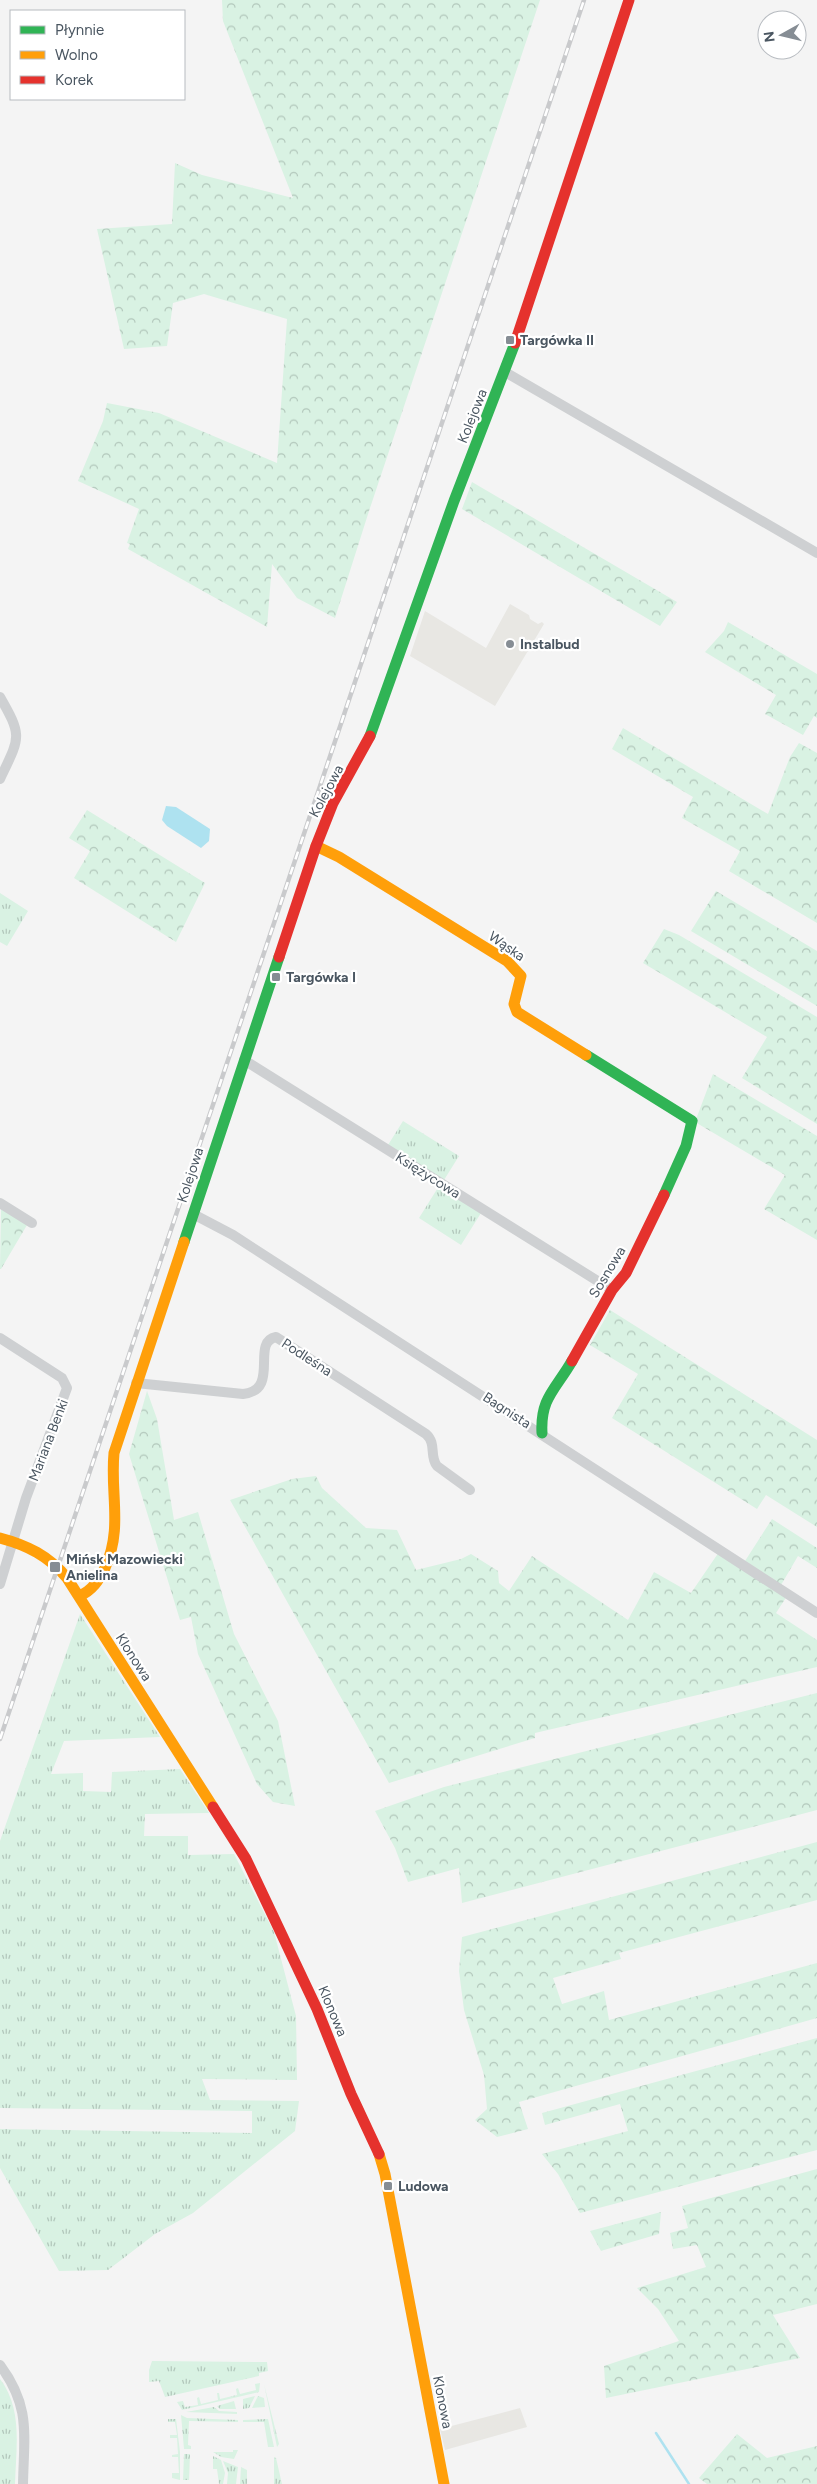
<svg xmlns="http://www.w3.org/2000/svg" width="817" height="2484" font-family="Figtree,sans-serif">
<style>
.commercial{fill:#e8e7e3}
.grass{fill:url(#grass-tufts)}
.forest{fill:url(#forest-crowns)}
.water{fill:#aee2f0}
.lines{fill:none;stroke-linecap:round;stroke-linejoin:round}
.stream{stroke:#aee2f0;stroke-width:2.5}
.street{stroke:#ced0d2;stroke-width:10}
.fast{stroke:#30b455;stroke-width:11}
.slow{stroke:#ff9f0a;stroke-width:11}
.jam{stroke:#e5322d;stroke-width:11}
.rail-casing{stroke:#c9cacc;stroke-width:4.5}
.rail{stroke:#fff;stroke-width:2.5;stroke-dasharray:8;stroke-linecap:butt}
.poi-dot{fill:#868d94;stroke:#fff;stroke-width:2}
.labels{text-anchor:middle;stroke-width:4.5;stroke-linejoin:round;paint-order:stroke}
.poi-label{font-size:14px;font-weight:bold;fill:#4a5661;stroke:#fff;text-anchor:start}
.street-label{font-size:14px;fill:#4a5661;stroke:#fff}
</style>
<defs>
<pattern id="grass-tufts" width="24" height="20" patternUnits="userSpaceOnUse" patternTransform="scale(1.25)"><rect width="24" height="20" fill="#d9f2e3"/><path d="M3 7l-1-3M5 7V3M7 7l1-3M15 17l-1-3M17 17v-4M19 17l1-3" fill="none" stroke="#b2c7bb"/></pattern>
<pattern id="forest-crowns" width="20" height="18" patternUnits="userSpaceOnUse" patternTransform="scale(1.25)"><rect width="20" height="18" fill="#d9f2e3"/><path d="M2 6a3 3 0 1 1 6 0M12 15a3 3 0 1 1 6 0" fill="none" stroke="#b2c7bb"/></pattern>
</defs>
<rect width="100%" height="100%" fill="#f4f4f4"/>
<!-- commercial -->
<path class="commercial" d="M510 604 529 615 530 619 538 624 542 622 544 624 495 706 410 656 425 611 486 648Z
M520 2408 527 2427 445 2450 440 2429Z"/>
<!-- grass -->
<path class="grass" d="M0 893 28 911 7 946 0 942Z
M403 1121 459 1156 444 1180 388 1145Z
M439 1186 481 1213 461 1245 419 1218Z
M80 1614 160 1737 64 1741 51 1774 83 1773V1791L111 1792 112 1772 180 1769 209 1813 145 1814 144 1836H188V1855L234 1854 274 1932 296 2016 297 2080 202 2079 210 2100 299 2101 295 2131 193 2213 155 2234 108 2270 59 2271 0 2168V2129L252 2133V2111L0 2108V1841Z
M152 2361 267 2362 268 2371 259 2373V2376L165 2397 159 2381 149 2382V2370Z
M0 2379C23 2409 16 2448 15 2484H0Z
M260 2383 259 2392 182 2410 177 2402 183 2401 185 2407 198 2405 197 2398 199 2397 201 2404 218 2400 217 2393H219L220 2399 237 2395 236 2389 238 2388 240 2394 256 2390 255 2384Z
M264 2384 279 2444 277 2447Z
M255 2396 249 2408 243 2409V2399Z
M258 2396 264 2398 265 2407 252 2408Z
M234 2401 236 2409H220L217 2406Z
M214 2407 219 2411 237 2412V2414L186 2412Z
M181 2415 187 2418 238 2420V2422L189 2421 188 2445 191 2446V2449H184Z
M168 2419H176L180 2452V2480L172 2478V2473H179L178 2457H172V2455L178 2454 177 2438H170V2435H177L175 2422H168Z
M268 2419 274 2447H268L264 2422H243V2420Z
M233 2450H238L234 2459 221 2457 213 2452H233Z
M184 2454H190L189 2480H183Z
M213 2456 221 2460 225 2473 223 2484H219L217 2469H213Z
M274 2457 276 2458 282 2484H274Z
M223 2461 238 2467 236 2484H227L228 2473Z
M241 2467 247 2470V2484H240Z"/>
<!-- forest -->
<path class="forest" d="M222 0H540L369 511 335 618 297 598 272 564 267 627 128 549 130 544 127 543 139 509 78 481 103 421 107 403 159 413 277 463 287 319 204 294 173 303 167 346 124 349 97 229 172 224 175 163 202 175 293 198 223 21Z
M472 482 677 602 660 626 462 509Z
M728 622 817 674V718L814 716 803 735 765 714 776 695 705 652 724 631Z
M623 728 768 814 790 757 799 743 817 753V923L729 871 740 851 682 818 693 797 612 749Z
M87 810 205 883 176 942 74 878 90 851 69 838Z
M716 891 817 951V1006L691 931Z
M664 929 679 935 817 1017V1124L742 1078 767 1037 643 963Z
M713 1074 817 1136V1240L764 1209 785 1175 695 1122Z
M1 1209 27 1225 1 1269H0Z
M610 1310 817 1440V1527L766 1495 757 1509 612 1418 638 1374 590 1345Z
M147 1391 157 1419 174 1520 198 1512 234 1634 278 1721 295 1806 273 1802 257 1784 198 1654 191 1617 180 1620 129 1454Z
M316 1476 322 1488 366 1528 397 1530 416 1570 461 1559 471 1554 498 1571 499 1583 509 1591 532 1556 628 1620 654 1572 691 1593 719 1552 787 1596 776 1613 817 1640V1667L535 1733V1738L389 1783 230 1500 292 1479Z
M772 1519 817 1548V1568L798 1556 781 1585 745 1561Z
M817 1693V1810L462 1903 459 1868 408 1882 395 1848 375 1811 444 1787Z
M817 1842V1900L619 1953 621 1959 553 1978 562 2004 604 1991 609 2020 817 1963V2018L519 2102 528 2129 497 2137 475 2120 487 2109 484 2075 464 2010 459 1971 462 1937Z
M817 2038V2150L580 2213 558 2174 542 2154 628 2131 620 2104 545 2125 542 2113Z
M817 2169V2304L773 2315 800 2358 606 2398 604 2366 679 2341 658 2309 637 2288 706 2267 697 2245 673 2249 670 2233 688 2228 682 2206Z
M661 2212 659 2234 604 2250 601 2251 590 2231Z
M737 2434 767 2458 817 2446V2484H707L699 2478Z"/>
<!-- water -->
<path class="water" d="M166 806 176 807 210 829 209 841 201 848 167 826 162 820Z"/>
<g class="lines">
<!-- stream -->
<path class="stream" d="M656 2433 689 2484"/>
<!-- street -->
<path class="street" d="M505 372 817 553
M0 697C23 737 20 737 0 779
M244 1060 612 1290
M0 1203 32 1223
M193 1214 233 1235 817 1613
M0 1338 62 1378 67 1388 26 1498 0 1584
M136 1383 243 1394C281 1390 250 1342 276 1337L426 1434C437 1444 429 1456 437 1466L470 1490
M0 2365C31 2407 24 2434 23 2484"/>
<!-- fast -->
<path class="fast" d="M370 736 454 501 515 343
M586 1055 692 1121 686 1146 664 1195
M184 1242 279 957
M542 1433C540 1398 556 1389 572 1361"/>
<!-- slow -->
<path class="slow" d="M316 846 339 857 507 961 521 976 514 1004 517 1012 586 1055
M0 1538C27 1545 49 1556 67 1578L213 1807
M79 1596C92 1591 99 1580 105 1568 123 1528 110 1494 114 1453L184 1242
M379 2154 385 2174 444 2484"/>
<!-- jam -->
<path class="jam" d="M515 343 629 0
M279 957 316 846 333 803 370 736
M572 1361 612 1290 626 1273 664 1195
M213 1807 246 1859 317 2009 351 2094 379 2154"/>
<!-- rail casing -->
<g class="rail-casing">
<path id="rail" d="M0 1739 584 0"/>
</g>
<!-- rail -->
<use href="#rail" class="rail"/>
</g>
<!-- markers -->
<g class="poi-dot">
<rect x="505" y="335" width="10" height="10" rx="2.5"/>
<circle cx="510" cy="644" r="5"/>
<rect x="271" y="972" width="10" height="10" rx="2.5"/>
<rect x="49" y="1561" width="12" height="12" rx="2.5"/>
<rect x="383" y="2181" width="10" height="10" rx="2.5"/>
</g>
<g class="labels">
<!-- poi labels -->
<g class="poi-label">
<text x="520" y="345">Targówka II</text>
<text x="520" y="649">Instalbud</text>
<text x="286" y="982">Targówka I</text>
<text x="66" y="1564">Mińsk Mazowiecki<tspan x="66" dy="16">Anielina</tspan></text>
<text x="398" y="2191">Ludowa</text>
</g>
<!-- street labels -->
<g class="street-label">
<text transform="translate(472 416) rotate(-68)" y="5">Kolejowa</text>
<text transform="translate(326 791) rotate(-62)" y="5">Kolejowa</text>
<text transform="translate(507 946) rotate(35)" y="5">Wąska</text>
<text transform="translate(190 1175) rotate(-72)" y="5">Kolejowa</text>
<text transform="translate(428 1175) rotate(32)" y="5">Księżycowa</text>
<text transform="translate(607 1272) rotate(-59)" y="5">Sosnowa</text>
<text transform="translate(307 1357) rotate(33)" y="5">Podleśna</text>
<text transform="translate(507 1410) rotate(33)" y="5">Bagnista</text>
<text transform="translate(48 1440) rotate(-69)" y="5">Mariana Benki</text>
<text transform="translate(134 1657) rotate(57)" y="5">Klonowa</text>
<text transform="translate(333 2011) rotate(67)" y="5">Klonowa</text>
<text transform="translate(443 2402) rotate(79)" y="5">Klonowa</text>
</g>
</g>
<!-- legend -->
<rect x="10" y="10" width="175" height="90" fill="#ffffff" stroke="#b7bbc0"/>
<rect x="20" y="26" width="25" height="8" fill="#30b455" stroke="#b7bbc0"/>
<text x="55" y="35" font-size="15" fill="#4a5661">Płynnie</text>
<rect x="20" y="51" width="25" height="8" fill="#ff9f0a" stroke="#b7bbc0"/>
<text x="55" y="60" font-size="15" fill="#4a5661">Wolno</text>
<rect x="20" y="76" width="25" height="8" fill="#e5322d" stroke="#b7bbc0"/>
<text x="55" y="85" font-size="15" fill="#4a5661">Korek</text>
<!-- north arrow -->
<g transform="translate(782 35) rotate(262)"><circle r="24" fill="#ffffff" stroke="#b7bbc0"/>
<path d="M0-4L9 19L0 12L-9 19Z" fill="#868d94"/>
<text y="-8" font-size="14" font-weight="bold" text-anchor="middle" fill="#4a5661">N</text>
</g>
</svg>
